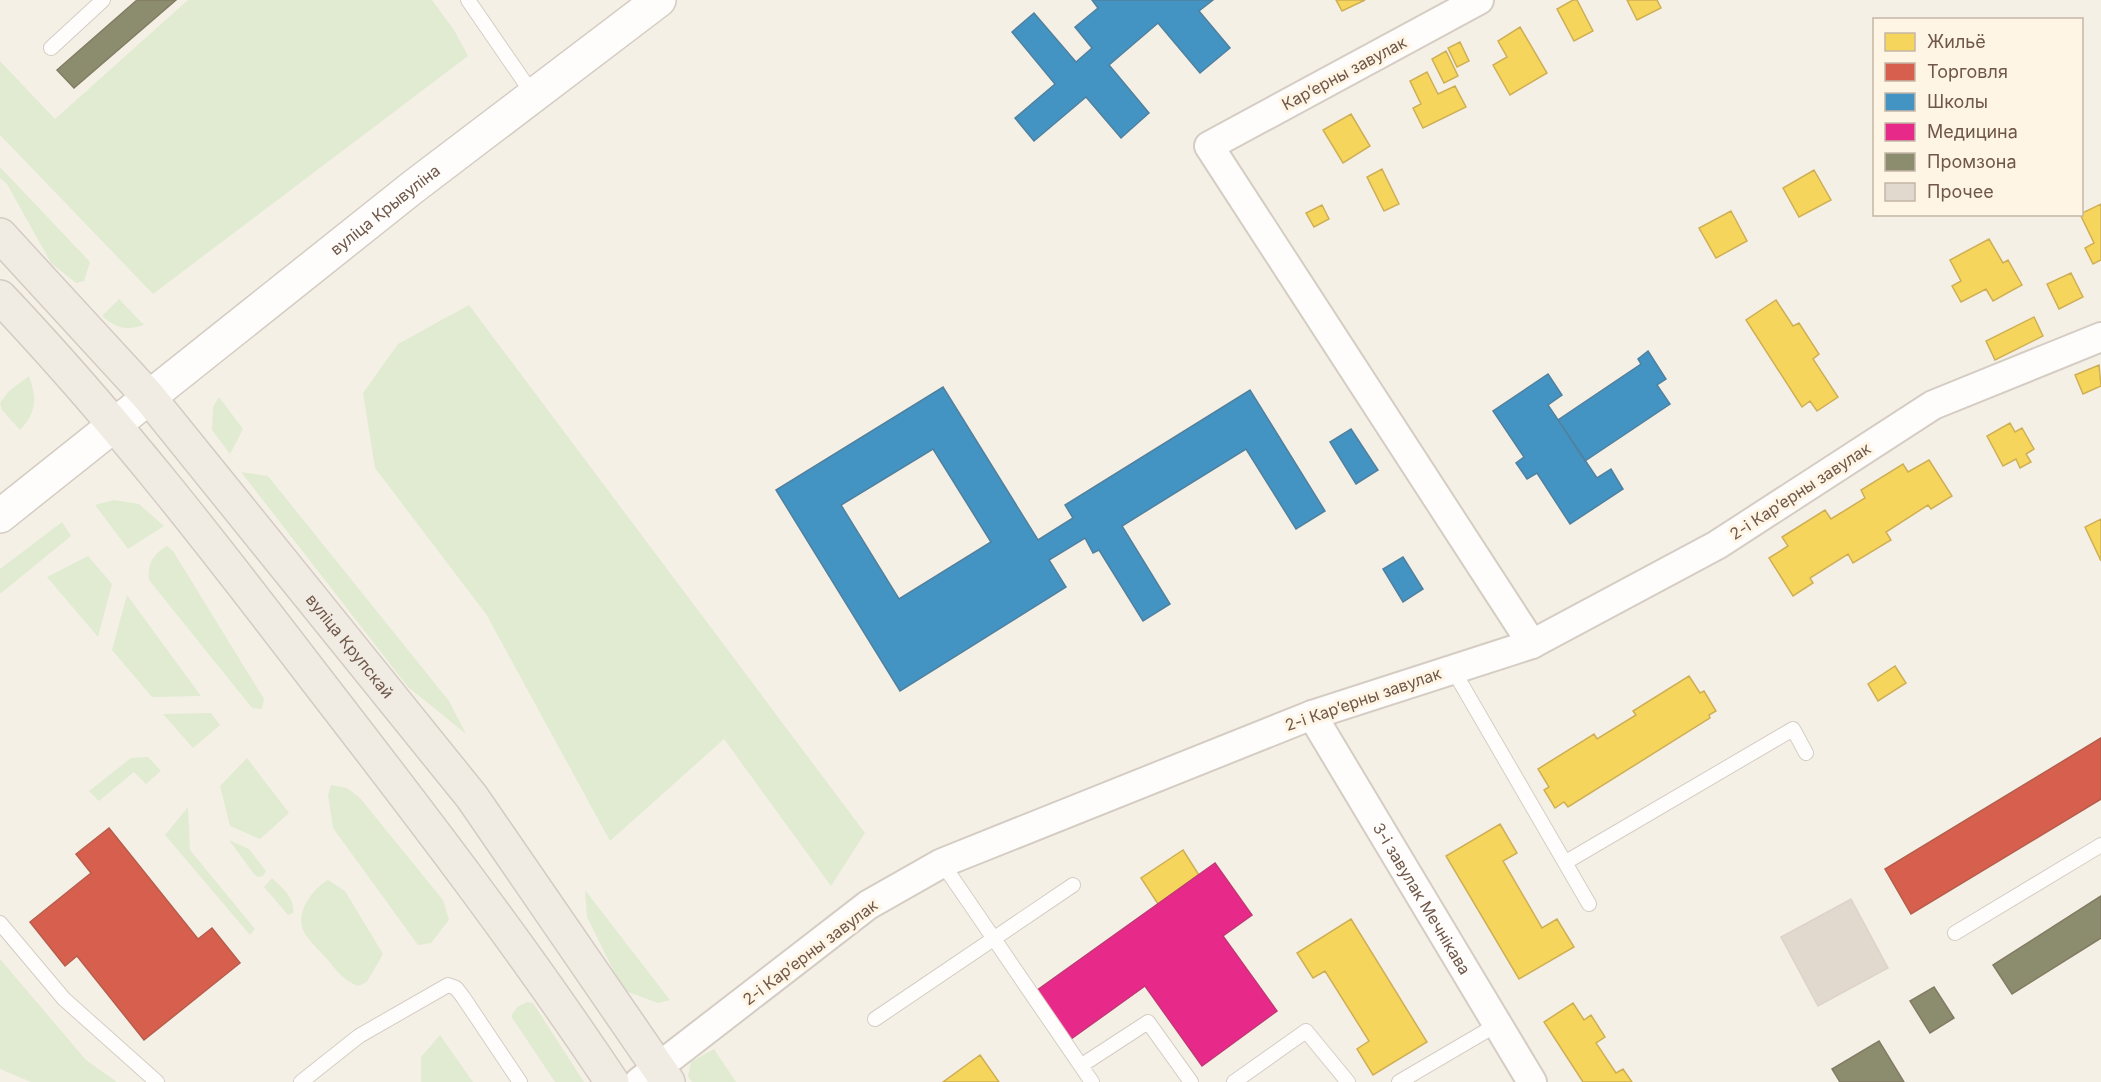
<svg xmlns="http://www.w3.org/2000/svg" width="2101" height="1082" font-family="Inter,sans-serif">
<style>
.green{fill:#e0ebd1}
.homes{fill:#f6d55c;stroke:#ceaf56;stroke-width:1.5}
.shops{fill:#d6604d;stroke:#b75d4c;stroke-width:1.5}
.schools{fill:#4393c3;stroke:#50819e;stroke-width:1.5;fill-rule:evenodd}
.health{fill:#e7298a;stroke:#c33776;stroke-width:1.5}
.industry{fill:#8c8c6e;stroke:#837c63;stroke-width:1.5}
.building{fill:#e1d8ce;stroke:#ddd3c9;stroke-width:1.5}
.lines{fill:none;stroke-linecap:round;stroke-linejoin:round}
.lane-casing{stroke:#d5cdc4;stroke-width:16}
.street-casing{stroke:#d5cdc4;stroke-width:32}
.secondary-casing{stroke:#d4ccc3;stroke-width:36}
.primary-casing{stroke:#d3cbc4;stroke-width:36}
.lane{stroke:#fefdfb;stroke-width:14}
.street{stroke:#fefdfb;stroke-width:28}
.secondary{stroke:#fefdfb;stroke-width:33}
.primary{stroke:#f1ece3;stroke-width:33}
.labels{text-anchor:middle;stroke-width:6;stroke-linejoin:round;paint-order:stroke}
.street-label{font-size:16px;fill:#6f5749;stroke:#fef5e5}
</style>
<rect width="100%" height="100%" fill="#f5f0e6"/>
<!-- green -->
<path class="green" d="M188 0H432L454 30 468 56 153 294 0 135V61L55 119Z
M0 167 90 262 84 281 76 283 51 263 7 184 0 178Z
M119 299 144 325C125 331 116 328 102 316Z
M469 305 865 833 831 886 724 739 610 841 486 614 375 468 363 393 398 344Z
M29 376C37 398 37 412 20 430L2 410 0 403 8 392Z
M219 397 243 429 230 454 212 430 213 407Z
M241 472 268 476 449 701 466 734 408 687Z
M114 500 139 504 164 526 128 549 95 505Z
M62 522 71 536 0 594V569Z
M167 546 173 551 264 699 262 709 252 708 149 580C147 564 153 554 167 546Z
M88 556 112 584 98 637 47 577Z
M127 595 201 696 152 697 112 650Z
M211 713 220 725 193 748 163 714Z
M148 757 161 771 146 784 134 772 99 801 89 791 131 758Z
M247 758 289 813 260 839 230 826 220 786Z
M331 785 347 788 360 798 443 900 449 920 431 943 418 945 333 828 328 795Z
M188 807 190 850 255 929 250 935 165 835Z
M229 840 249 849 266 871 263 876 258 877 254 874Z
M272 878C283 889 295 897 293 913L288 915 264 887Z
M328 880 345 891 383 954 367 982 358 986C343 980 337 971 327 959 320 951 311 943 305 934 293 915 312 889 328 880Z
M585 890 670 1000 658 1003 623 990 587 917Z
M0 959 86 1060 117 1082H31L0 1069Z
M527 1002 533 1003 584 1082H555L511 1016 517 1007Z
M440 1035 473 1082H421V1057Z
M714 1049 736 1082H692L688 1076 691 1062Z"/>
<!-- homes -->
<path class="homes" d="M1336 0H1365L1342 11Z
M1573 0H1577L1593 31 1574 41 1557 9Z
M1627 0H1657L1661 8 1637 20Z
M1520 27 1547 73 1510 95 1493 65 1507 57 1498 41Z
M1460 42 1469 61 1457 67 1448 48Z
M1446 51 1458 76 1444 83 1432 59Z
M1427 72 1438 94 1455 86 1466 107 1423 128 1413 108 1421 104 1410 81Z
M1351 114 1370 146 1343 163 1323 130Z
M1382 169 1399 204 1384 211 1367 177Z
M1814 170 1831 200 1799 217 1783 188Z
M2101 204V260L2093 264 2085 248 2094 243 2080 214Z
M1322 205 1329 219 1314 227 1306 213Z
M1731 211 1747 241 1716 258 1699 228Z
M1989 239 2003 263 2008 260 2022 285 1993 301 1986 289 1961 302 1952 286 1961 281 1950 260Z
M2071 273 2083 297 2059 309 2047 284Z
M1776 300 1793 326 1799 323 1819 354 1813 359 1838 397 1817 411 1810 401 1802 407 1746 320Z
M2034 317 2043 336 1995 360 1986 341Z
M2099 365 2101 386 2083 394 2075 375Z
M2010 423 2015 432 2022 428 2034 449 2026 454 2031 462 2020 468 2016 459 2003 466 1987 436Z
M1929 460 1952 496 1931 509 1928 505 1886 532 1891 540 1853 563 1848 554 1810 578 1813 583 1793 596 1769 558 1788 546 1782 537 1825 510 1831 519 1865 498 1861 490 1903 464 1908 472Z
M2101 519V561L2085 527Z
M1895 666 1906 683 1878 701 1868 684Z
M1689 676 1700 693 1704 691 1716 711 1709 715 1710 718 1568 807 1564 802 1555 808 1544 790 1549 787 1538 769 1594 734 1597 739 1636 715 1633 711Z
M1500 824 1517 853 1503 861 1542 928 1557 919 1574 947 1519 979 1446 856Z
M1183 850 1199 875 1158 904 1141 878Z
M1351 919 1427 1042 1373 1075 1357 1049 1369 1041 1325 971 1313 978 1297 953Z
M1573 1003 1584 1020 1591 1015 1605 1037 1596 1043 1616 1073 1623 1069 1632 1082H1583L1544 1022Z
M980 1055 999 1082H943Z"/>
<!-- shops -->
<path class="shops" d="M2101 738V799L1911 914 1885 869Z
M109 828 198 939 212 928 240 963 144 1040 77 956 65 966 30 922 91 873 76 854Z"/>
<!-- schools -->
<path class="schools" d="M1092 0H1213L1199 11 1230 48 1200 73 1158 23 1109 65 1149 113 1121 138 1086 97 1034 141 1015 118 1055 84 1012 32 1034 13 1076 62 1092 48 1075 27 1098 8Z
M1648 351 1666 379 1657 385 1670 404 1585 461 1558 420 1641 364 1638 359Z
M1548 374 1562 395 1548 405 1597 478 1611 469 1623 489 1570 524 1537 473 1527 479 1516 463 1524 457 1493 411Z
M943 387 1038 540 1073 518 1065 505 1250 390 1325 511 1296 529 1246 449 1122 526 1170 604 1143 621 1099 550 1093 553 1085 538 1049 560 1066 587 900 691 776 490ZM933 449 991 542 899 599 841 505Z
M1351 429 1378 470 1356 484 1330 442Z
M1403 557 1423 589 1403 602 1383 569Z"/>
<!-- health -->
<path class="health" d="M1215 863 1252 915 1223 936 1277 1011 1202 1066 1145 986 1071 1039 1036 991Z"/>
<!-- industry -->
<path class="industry" d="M137 0H176L74 88 57 70Z
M2101 896V938L2012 994 1993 965Z
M1934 987 1954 1018 1930 1033 1910 1001Z
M1879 1041 1904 1082H1840L1832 1069Z"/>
<!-- building -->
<path class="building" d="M1851 899 1888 968 1818 1006 1781 937Z"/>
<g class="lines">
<!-- lane casing -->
<g class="lane-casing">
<path id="lane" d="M468 0 532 93
M51 48 103 0
M1452 668 1589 904
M1566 862 1793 729 1806 753
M942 863 1092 1082
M0 923 64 999 157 1082
M1955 933 2101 845
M875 1019 1073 885
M1082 1065 1148 1022 1191 1082
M301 1082 359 1036 448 985 456 988 463 997 520 1082
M1234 1082 1306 1031 1348 1082
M1399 1082 1498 1024"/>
</g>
<!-- street casing -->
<g class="street-casing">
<g id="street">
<path d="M1479 0 1209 146 1532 644"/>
<path id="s1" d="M1312 715 1532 1082"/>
<path d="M639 1082 868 905 942 863 1312 715 1532 644 1717 545 1933 405 2101 337"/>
</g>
</g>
<!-- secondary casing -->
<g class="secondary-casing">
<g id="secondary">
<path id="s2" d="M0 516 413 187 659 0"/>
</g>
</g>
<!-- primary casing -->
<g class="primary-casing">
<g id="primary">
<path id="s3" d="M0 235 149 397 472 797 668 1082"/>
<path d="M0 297C118 421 221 555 325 691 424 819 522 947 612 1082"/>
</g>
</g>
<!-- lane -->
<use href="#lane" class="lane"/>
<!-- street -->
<use href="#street" class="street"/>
<!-- secondary -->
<use href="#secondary" class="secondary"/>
<!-- primary -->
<use href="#primary" class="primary"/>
</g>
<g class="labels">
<!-- street labels -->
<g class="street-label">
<text transform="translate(1344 73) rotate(-28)" y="6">Карʼерны завулак</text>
<text dy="6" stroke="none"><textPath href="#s2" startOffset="492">вуліца Крывуліна</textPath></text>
<text transform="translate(1800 491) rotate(-33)" y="6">2-і Карʼерны завулак</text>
<text dy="6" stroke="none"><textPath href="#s3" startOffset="540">вуліца Крупскай</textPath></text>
<text transform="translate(1363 699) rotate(-19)" y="6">2-і Карʼерны завулак</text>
<text dy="6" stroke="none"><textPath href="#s1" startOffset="214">3-і завулак Мечнікава</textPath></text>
<text transform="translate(810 952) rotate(-37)" y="6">2-і Карʼерны завулак</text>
</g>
</g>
<!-- legend -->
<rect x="1873" y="18" width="210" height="198" fill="#fef5e5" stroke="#c5b6a7" stroke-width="1.5"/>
<rect x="1885" y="33" width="30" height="18" fill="#f6d55c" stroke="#c5b6a7" stroke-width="1.5"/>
<text x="1927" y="48" font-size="18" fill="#6f5749">Жильё</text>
<rect x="1885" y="63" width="30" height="18" fill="#d6604d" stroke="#c5b6a7" stroke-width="1.5"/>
<text x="1927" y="78" font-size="18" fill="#6f5749">Торговля</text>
<rect x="1885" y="93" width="30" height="18" fill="#4393c3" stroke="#c5b6a7" stroke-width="1.5"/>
<text x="1927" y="108" font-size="18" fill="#6f5749">Школы</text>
<rect x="1885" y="123" width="30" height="18" fill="#e7298a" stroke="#c5b6a7" stroke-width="1.5"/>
<text x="1927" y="138" font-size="18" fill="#6f5749">Медицина</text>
<rect x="1885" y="153" width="30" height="18" fill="#8c8c6e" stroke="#c5b6a7" stroke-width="1.5"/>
<text x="1927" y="168" font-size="18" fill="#6f5749">Промзона</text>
<rect x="1885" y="183" width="30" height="18" fill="#e1d8ce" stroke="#c5b6a7" stroke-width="1.5"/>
<text x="1927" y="198" font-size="18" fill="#6f5749">Прочее</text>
</svg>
